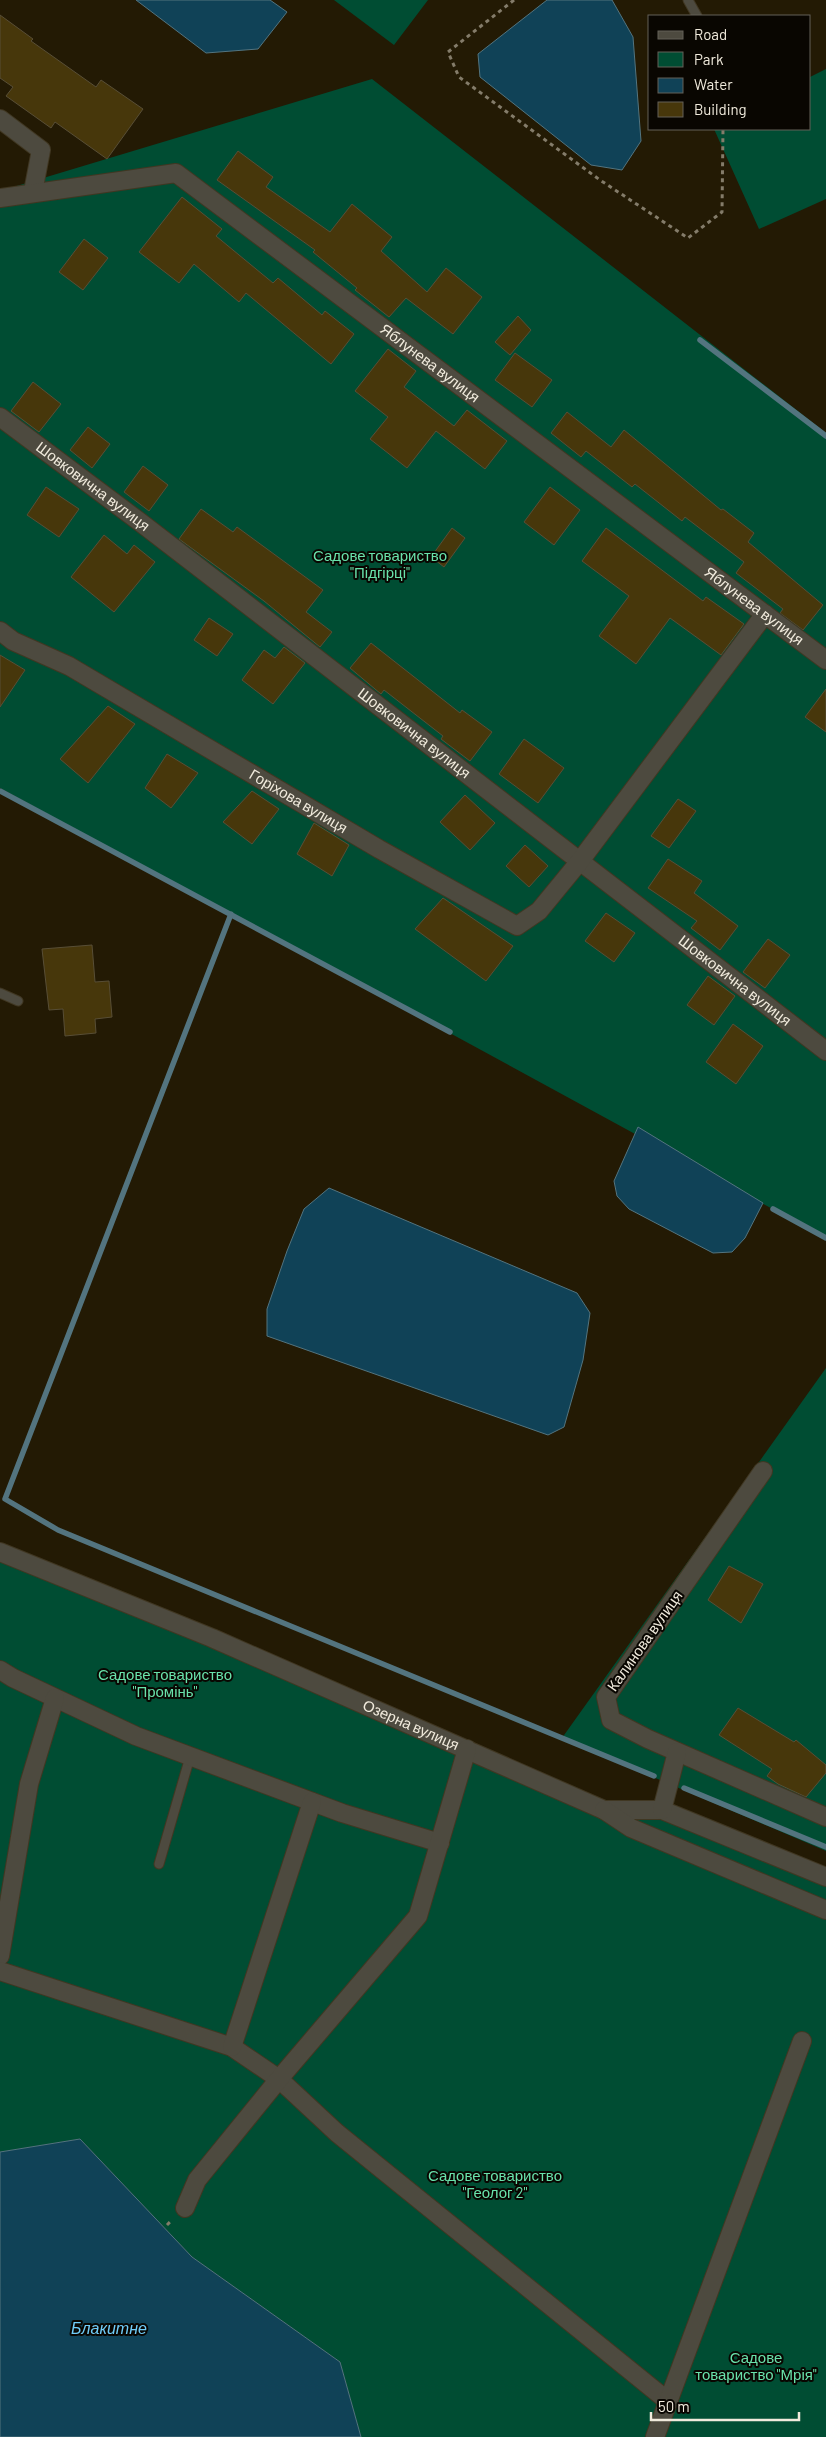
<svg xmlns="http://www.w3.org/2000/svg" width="826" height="2437" font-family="Barlow,sans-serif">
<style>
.green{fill:#004d33}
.water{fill:#104257;stroke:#53747f}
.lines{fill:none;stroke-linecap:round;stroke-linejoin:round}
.stream{stroke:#53747f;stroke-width:5.5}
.building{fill:#47370b;stroke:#584e36}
.lane-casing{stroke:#403722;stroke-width:11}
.street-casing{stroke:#403722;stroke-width:20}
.path{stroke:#847c6a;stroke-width:3;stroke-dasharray:4 4;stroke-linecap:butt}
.lane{stroke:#4d4a3f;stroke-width:9}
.street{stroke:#4d4a3f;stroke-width:18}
.labels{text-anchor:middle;stroke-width:4;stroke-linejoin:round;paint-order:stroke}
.street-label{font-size:15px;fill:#f0eadc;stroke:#090601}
.park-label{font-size:15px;fill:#69e2ab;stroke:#090601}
.water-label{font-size:16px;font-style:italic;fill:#71cdf9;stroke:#090601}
</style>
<rect width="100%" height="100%" fill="#231a04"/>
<!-- green -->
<path class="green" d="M334 0H428L394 45Z
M826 69V199L759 229 714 129H810V77Z
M372 79 826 433V1238L0 788V191Z
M826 1368V1851L562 1738Z
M0 1552 604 1810H662L826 1885V2437H361L340 2362 192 2257 80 2139 0 2152Z"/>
<!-- water -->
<path class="water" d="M136 0H270L287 12 258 49 206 53Z
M547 0H612L633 37 641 141 622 170 591 165 480 77 478 54Z
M638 1127 763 1203 745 1238 732 1252 713 1253 629 1209 617 1196 614 1181Z
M329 1188 577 1293 590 1313 583 1360 564 1427 548 1435 267 1336V1309L287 1251 304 1209Z
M80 2139 192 2257 340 2362 361 2437H0V2152Z"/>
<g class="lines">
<!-- stream -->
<path class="stream" d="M700 340 826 436
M0 791 450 1032
M231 914 5 1499 58 1530 654 1776
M773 1209 826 1238
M684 1788 826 1847"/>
</g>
<!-- building -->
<path class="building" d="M0 15 33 39 31 41 96 87 101 80 143 109 107 159 55 122 51 128 6 96 13 87 0 78Z
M238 151 273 177 266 187 330 232 352 204 392 237 381 251 427 292 446 268 482 297 453 334 406 298 389 317 355 290 357 288 313 252 315 250 217 180Z
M182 197 222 229 216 236 273 283 278 278 322 315 325 311 354 334 331 364 246 293 239 302 194 264 179 283 139 252Z
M84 239 108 258 83 290 59 272Z
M518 316 531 330 510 355 495 342Z
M388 349 416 371 404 387 454 426 467 410 507 441 485 469 436 431 407 468 370 439 388 417 355 391Z
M515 353 552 380 532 407 495 380Z
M33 382 61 404 39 432 11 411Z
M567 412 611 447 624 430 721 510 723 509 754 533 748 542 823 605 803 630 780 613 783 609 736 573 744 562 685 517 682 521 635 484 632 487 586 451 581 457 551 433Z
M88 427 110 444 92 468 70 450Z
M143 466 168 485 149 511 124 492Z
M46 487 79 509 59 537 27 515Z
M550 487 580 510 554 545 524 522Z
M201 509 233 532 237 527 323 590 306 612 332 632 320 647 264 601 179 539Z
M452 528 465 538 444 567 431 557Z
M606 528 703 601 706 597 744 624 721 655 670 618 636 664 599 636 629 596 582 561Z
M104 535 127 554 134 545 155 562 114 612 71 577Z
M209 618 233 634 217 656 194 640Z
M371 643 460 713 462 710 492 732 470 761 441 739 443 736 384 690 381 694 350 668Z
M284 647 305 663 273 704 242 680 264 650 275 658Z
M0 655 25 670 0 707Z
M826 689V732L805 717Z
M108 706 135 724 88 783 60 759Z
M524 739 564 768 538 803 499 774Z
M167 754 198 773 171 808 145 788Z
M252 791 279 809 252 844 223 822Z
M465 795 495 823 470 850 440 822Z
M678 799 696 811 669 848 651 836Z
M314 823 349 845 332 876 297 854Z
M525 845 548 866 529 887 506 866Z
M668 859 702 881 694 893 738 926 720 950 691 928 697 921 648 888Z
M443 898 513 946 486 981 415 929Z
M606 913 635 933 614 962 585 941Z
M768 939 790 955 765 988 743 972Z
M92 945 95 982 109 981 112 1017 95 1019 96 1033 65 1036 63 1009 49 1010 42 949Z
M708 976 735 996 714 1025 687 1005Z
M733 1024 763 1046 736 1084 706 1062Z
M729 1566 763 1584 741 1623 708 1600Z
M738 1708 794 1742 796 1740 826 1765V1773L806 1797 778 1784 767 1776 772 1769 719 1735Z"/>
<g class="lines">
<!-- lane casing -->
<g class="lane-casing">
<path id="lane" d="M688 0 697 16
M0 993 18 1001
M159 1864 190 1757"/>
</g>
<!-- street casing -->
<g class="street-casing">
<g id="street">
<path d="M0 119 41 150 33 192"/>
<path id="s1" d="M0 198 176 173 826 660"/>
<path id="s2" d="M0 417 140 522 826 1051"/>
<path id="s3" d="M0 631 13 641 69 666 379 849 517 926 539 911 580 861 765 614"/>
<path d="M763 1471 606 1697 611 1720 648 1739 826 1817"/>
<path id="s4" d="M0 1552 212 1638 604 1810H662L826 1877"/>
<path d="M0 1670 13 1678 136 1736 342 1813 440 1843"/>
<path d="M604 1810 631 1828 826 1910"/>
<path d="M662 1810 677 1752"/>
<path d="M0 1956 29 1784 55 1698"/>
<path d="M0 1971 232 2047 279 2079 337 2133 669 2402"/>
<path d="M232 2047 312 1802"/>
<path d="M185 2208 197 2180 279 2079 418 1916 467 1749"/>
<path d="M655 2437 802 2041"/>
</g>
</g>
<!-- path -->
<path class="path" d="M514 0 448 52 459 77 600 180 688 238 722 212 723 129
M167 2225 172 2220"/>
<!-- lane -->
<use href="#lane" class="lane"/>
<!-- street -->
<use href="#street" class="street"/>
</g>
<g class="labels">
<!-- street labels -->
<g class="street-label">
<text dy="5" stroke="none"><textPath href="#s1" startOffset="495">Яблунева вулиця</textPath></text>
<text dy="5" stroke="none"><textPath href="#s2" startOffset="116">Шовковична вулиця</textPath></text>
<text dy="5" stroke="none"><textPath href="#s1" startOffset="900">Яблунева вулиця</textPath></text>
<text dy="5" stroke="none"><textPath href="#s2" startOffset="521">Шовковична вулиця</textPath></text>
<text dy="5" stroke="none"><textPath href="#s3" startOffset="344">Горіхова вулиця</textPath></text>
<text dy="5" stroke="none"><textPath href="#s2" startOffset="926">Шовковична вулиця</textPath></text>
<text transform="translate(645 1641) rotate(-55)" y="5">Калинова вулиця</text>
<text dy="5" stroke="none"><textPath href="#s4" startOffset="446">Озерна вулиця</textPath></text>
</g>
<!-- park labels -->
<g class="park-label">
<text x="380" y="561">Садове товариство<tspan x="380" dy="17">"Підгірці"</tspan></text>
<text x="165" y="1680">Садове товариство<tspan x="165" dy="17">"Промінь"</tspan></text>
<text x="495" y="2181">Садове товариство<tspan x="495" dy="17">"Геолог 2"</tspan></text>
<text x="756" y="2363">Садове<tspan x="756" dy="17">товариство "Мрія"</tspan></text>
</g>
<!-- water labels -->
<g class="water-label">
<text x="109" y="2334">Блакитне</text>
</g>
</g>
<!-- legend -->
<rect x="648" y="15" width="162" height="115" fill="#090601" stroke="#656159"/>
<rect x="658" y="31" width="25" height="8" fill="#4d4a3f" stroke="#656159"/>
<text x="694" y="40" font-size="15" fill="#f0eadc">Road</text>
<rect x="658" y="52" width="25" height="15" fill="#004d33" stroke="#656159"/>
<text x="694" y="65" font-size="15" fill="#f0eadc">Park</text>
<rect x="658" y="78" width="25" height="15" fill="#104257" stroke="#656159"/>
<text x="694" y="90" font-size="15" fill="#f0eadc">Water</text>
<rect x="658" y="102" width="25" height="15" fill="#47370b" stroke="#656159"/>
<text x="694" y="115" font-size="15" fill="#f0eadc">Building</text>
<!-- scale -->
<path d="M651 2412v8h148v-8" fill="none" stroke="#f0eadc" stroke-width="2.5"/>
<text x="658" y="2412" font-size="15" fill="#f0eadc" stroke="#090601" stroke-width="4" paint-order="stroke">50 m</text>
</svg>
